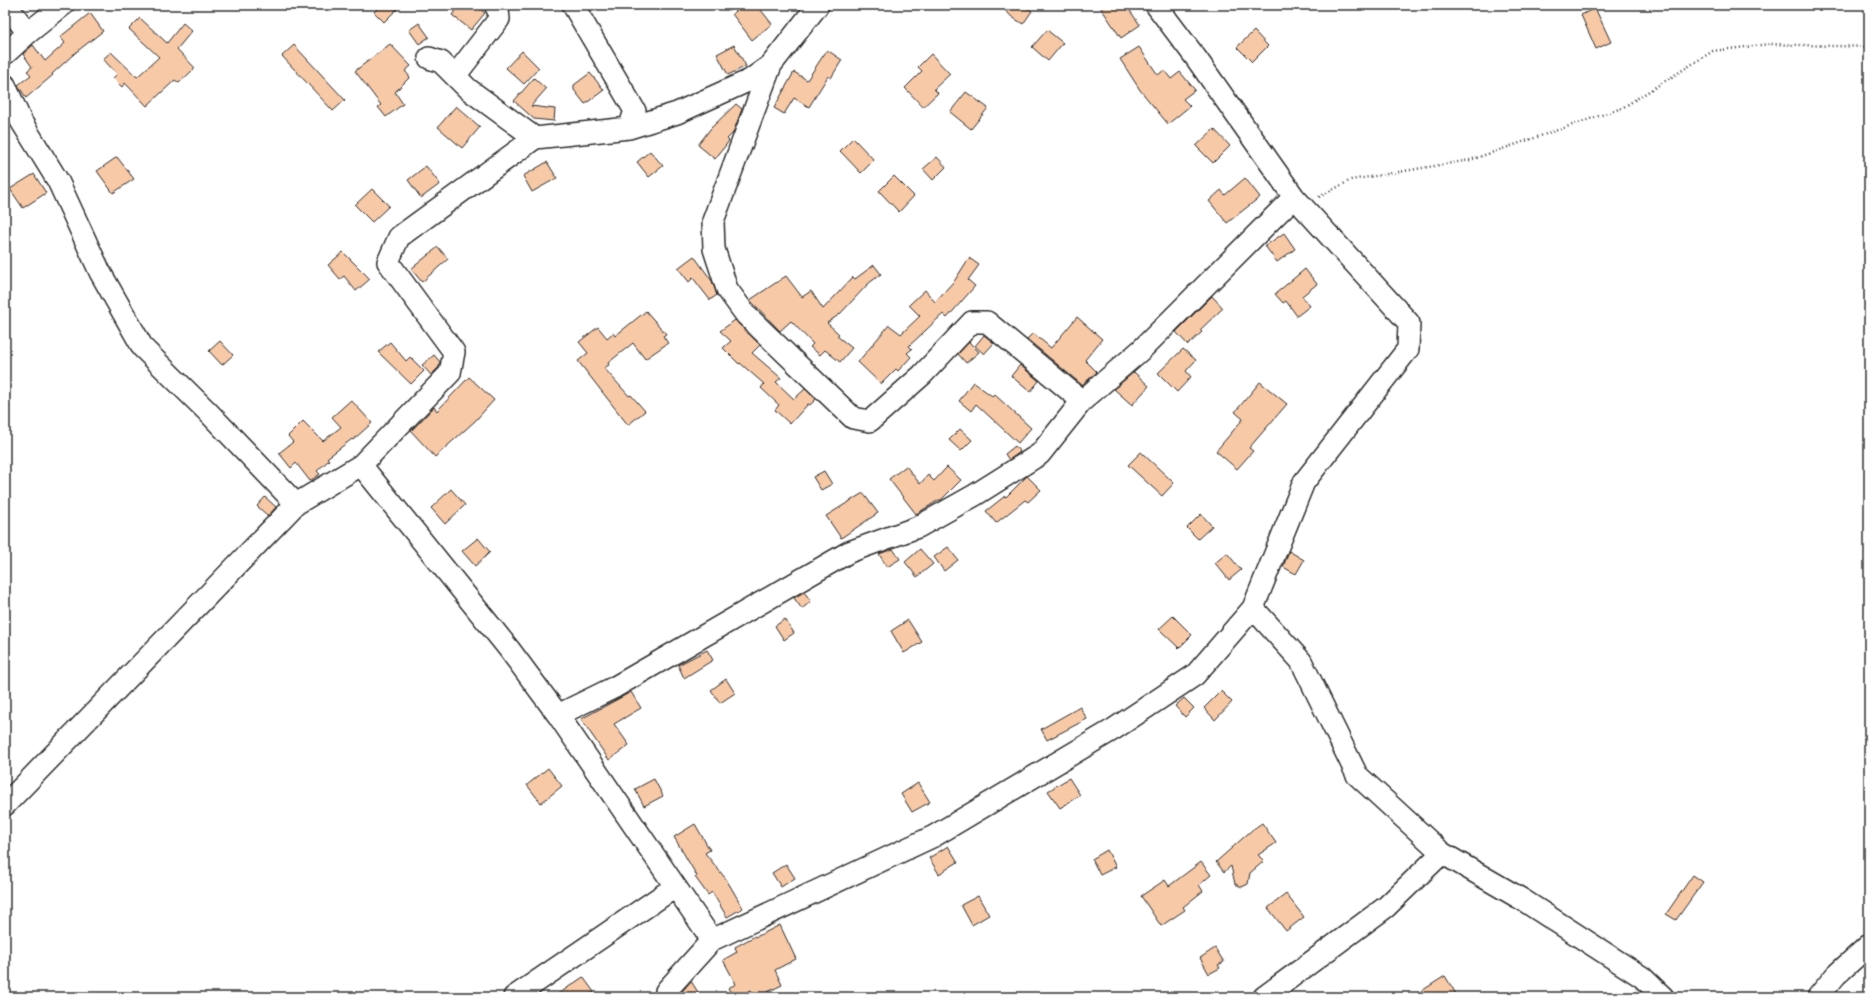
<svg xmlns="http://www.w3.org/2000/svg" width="1874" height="1002" font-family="Dekko,sans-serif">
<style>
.building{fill:#f7c9a7;stroke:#2b2b2b}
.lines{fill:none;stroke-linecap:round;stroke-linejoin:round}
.minor-casing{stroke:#2b2b2b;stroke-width:24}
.path{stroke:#2b2b2b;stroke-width:2.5;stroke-dasharray:1 3;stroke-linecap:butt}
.minor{stroke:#fff;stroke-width:21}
</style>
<rect width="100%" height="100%" fill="#fff"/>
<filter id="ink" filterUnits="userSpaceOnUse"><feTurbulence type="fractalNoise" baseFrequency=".025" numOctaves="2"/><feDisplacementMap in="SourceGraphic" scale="8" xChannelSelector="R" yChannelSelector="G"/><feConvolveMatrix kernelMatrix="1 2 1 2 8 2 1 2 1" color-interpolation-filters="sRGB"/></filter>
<g filter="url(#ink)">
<!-- building -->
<path class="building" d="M381 5H401L384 22 374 12Z
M460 5H475L485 13 471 30 452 15Z
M745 5H757L772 24 752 40 732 14Z
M999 5H1022L1032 11 1023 24 1012 17Z
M1099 5H1126L1140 25 1121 38Z
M1595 8 1611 42 1596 49 1581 15Z
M90 13 103 31 75 53 52 74 53 75 26 98 18 85 31 75 27 71 32 67 23 54 33 45 45 61 65 43 60 37Z
M140 18 167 43 183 23 192 31 177 49 195 68 179 83 175 80 147 106 125 83 122 87 113 78 117 74 103 59 111 52 137 77 159 57 129 29Z
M419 23 429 37 419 44 409 30Z
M1047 30 1063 43 1048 61 1032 47Z
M1254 31 1268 46 1252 62 1237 47Z
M390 44 411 66 405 71 410 77 395 92 403 104 386 117 378 107 381 105 355 71Z
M294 45 345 100 333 111 282 56Z
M734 45 746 66 728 75 717 54Z
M1139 47 1158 75 1164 70 1171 79 1180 72 1195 90 1183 99 1190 106 1168 124 1140 90 1120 59Z
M827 50 842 60 831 78 828 76 809 107 794 98 784 114 774 108 794 72 807 80Z
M522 51 539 68 524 84 506 68Z
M931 54 950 74 934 89 938 93 923 107 905 88 922 71 918 67Z
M590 73 604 90 585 104 574 90V85Z
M534 78 546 89 531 106 555 109 554 121 534 119 514 101Z
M966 92 988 108 971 129 950 112Z
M736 104 742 109 733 133 727 139 729 141 715 159 698 145 711 128Z
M456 106 480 127 462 148 438 127Z
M1214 129 1230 146 1213 163 1196 146Z
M853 138 874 160 861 173 840 151Z
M650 151 663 166 649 177 637 162Z
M117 157 134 179 113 193 97 171Z
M937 157 946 167 933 180 923 169Z
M547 162 557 178 532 192 523 176Z
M426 166 440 184 421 198 408 180Z
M34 174 46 193 23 208 10 189Z
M894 176 914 196 899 212 879 191Z
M1245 178 1260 197 1227 223 1209 201 1221 190 1225 195Z
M372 189 389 206 372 222 355 205Z
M1284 233 1295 249 1277 262 1265 246Z
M438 247 448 259 422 282 411 269Z
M343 252 370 279 356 291 344 276 340 279 328 265Z
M694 256 712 281 717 295 710 300 693 278 689 282 678 268Z
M969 258 979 265 968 280 975 286 947 318 943 314 909 346 912 349 907 353 911 357 898 371 896 369 881 384 858 362 889 325 901 334 920 316 909 305 925 290 935 302 955 280Z
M874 265 881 274 868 284 840 314 827 323 839 334 837 336 852 348 840 362 825 350 820 355 810 347 813 344 791 321 780 331 750 300 786 276 802 297 811 291 823 309 853 277 855 279Z
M1305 269 1317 284 1302 296 1310 306 1297 316 1286 301 1283 303 1275 294Z
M1212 296 1223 308 1200 330 1202 332 1188 345 1176 332Z
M646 311 666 334 663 336 668 343 645 359 633 343 608 363 609 365 604 368 629 396 631 395 645 411 628 425 578 361 588 353 579 342 598 327 607 338 613 333 615 336Z
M1077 317 1102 339 1085 360 1097 372 1082 385 1027 339 1033 333 1051 348Z
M735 320 760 345 752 353 781 378 776 382 794 399 805 389 816 399 810 405 808 404 790 424 775 410 779 405 761 388 764 384 740 363 739 364 723 348 731 341 720 331Z
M984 335 994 343 984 354 975 346Z
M220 341 233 355 222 365 209 351Z
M390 342 406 361 410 357 424 371 411 384 378 352Z
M969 342 979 352 966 363 958 354Z
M1183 349 1196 360 1186 371 1191 377 1177 392 1158 373Z
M434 355 440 362 439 367 431 375 422 365Z
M1020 365 1039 381 1030 392 1011 376Z
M1134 372 1149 386 1132 405 1114 389Z
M469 377 494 400 475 421 435 457 411 431 434 407 437 411Z
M973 382 992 396 994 394 1031 428 1018 443 976 404 971 411 959 401Z
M1260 382 1287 404 1249 448 1253 451 1237 469 1216 451 1243 419 1235 412Z
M351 400 372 423 353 440 352 439 327 458 329 460 317 471 320 474 310 481 296 463 291 468 279 453 293 442 288 436 303 421 323 441 341 427 332 417Z
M960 429 972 440 961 451 949 440Z
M1015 446 1020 452 1009 460 1005 454Z
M1141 452 1174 483 1162 496 1128 465Z
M906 466 920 484 928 475 934 481 947 467 961 480 941 500H939L916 514 889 479Z
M824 471 832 484 821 490 813 477Z
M1027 476 1041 490 1028 502 1025 500 996 523 986 511 1005 496 1006 497Z
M451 489 465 505 445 524 431 508Z
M863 493 878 513 841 538 826 516Z
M265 497 276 507 268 516 257 506Z
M1201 514 1212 526 1198 539 1187 528Z
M478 538 490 552 475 566 462 551Z
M948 547 958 560 944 571 934 557Z
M893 549 900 559 887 567 879 554Z
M920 549 933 564 917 577 905 562Z
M1289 551 1304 560 1296 574 1283 567Z
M1227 553 1241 570 1229 580 1215 563Z
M804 592 811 601 802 609 794 598Z
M1173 616 1192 635 1179 648 1159 629Z
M785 619 794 633 784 640 775 626Z
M908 620 922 642 904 653 891 631Z
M707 650 713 660 684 678 678 665Z
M726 679 735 693 720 703 711 690Z
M1221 691 1232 702 1215 720 1204 708Z
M631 692 641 708 614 724 629 745 609 760 581 719Z
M1184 698 1194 708 1185 717 1175 706Z
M1080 707 1087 719 1047 740 1041 729Z
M548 768 562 786 541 803 527 785Z
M1069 778 1080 795 1060 808 1048 791Z
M654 779 663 796 644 806 635 789Z
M918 783 930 802 912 812 901 794Z
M1262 823 1276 843 1258 855 1264 861 1250 873 1248 884 1242 887 1235 884 1231 866 1224 872 1216 862 1252 830Z
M695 824 710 850 705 853 726 879 743 908 727 917 712 892 708 895 695 877 697 876 674 837Z
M948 846 958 862 939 874 929 858Z
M1107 850 1116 867 1100 875 1092 859Z
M1201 862 1211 875 1199 885 1203 891 1183 907 1185 910 1161 926 1141 896 1165 880 1169 886Z
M786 864 795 878 781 887 772 873Z
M1693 875 1703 882 1676 920 1666 914Z
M1286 894 1304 917 1286 931 1268 908Z
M978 896 989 915 972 925 961 905Z
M780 925 796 959 775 970 782 985 757 997H755L751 990 738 997H733L728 988 736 984 723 960 737 952 735 947 755 936 756 937Z
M1215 948 1224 962 1218 965 1220 968 1209 974 1200 958Z
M1445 976 1458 997H1412Z
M583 977 594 992 587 997H554Z
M691 981 701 997H679V995Z"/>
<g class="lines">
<!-- minor casing -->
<g class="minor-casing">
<path id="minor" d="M6 5 28 33
M573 5 635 111 629 128
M1156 5 1196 58 1294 197 1409 323 1408 349 1304 482 1253 608 1301 661 1357 775 1442 853 1523 900 1642 977 1663 997
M5 54 28 33 63 5
M429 58 441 62 468 89 535 138
M771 65 713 221 714 249 727 289 746 315 853 418 870 421 922 375 972 322H987L1082 401
M455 76 499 19 498 10 495 5
M5 85 21 121 58 181 100 272 143 348 208 412 296 504 361 465 450 373 454 352 388 262 399 237 535 138 629 128 677 113 750 80 771 65 818 5
M361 465 509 649 558 715 712 940 934 836 1114 729 1195 675 1253 608
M558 715 615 687 849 552 918 527 975 495 1040 454 1082 401 1141 350 1294 197
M5 805 296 504
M514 997 675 887
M667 997 666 991 712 940
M1264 997 1386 907 1442 853
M1818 997 1836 975 1869 945"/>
</g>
<!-- path -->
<path class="path" d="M1319 197 1351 180 1470 160 1622 108 1713 51 1769 44 1869 47"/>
<!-- minor -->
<use href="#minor" class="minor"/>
</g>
</g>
<!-- margin -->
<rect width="1874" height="1002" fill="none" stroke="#fff" stroke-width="20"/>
<rect x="10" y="10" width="1854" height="982" fill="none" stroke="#2b2b2b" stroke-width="1.5" filter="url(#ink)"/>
</svg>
